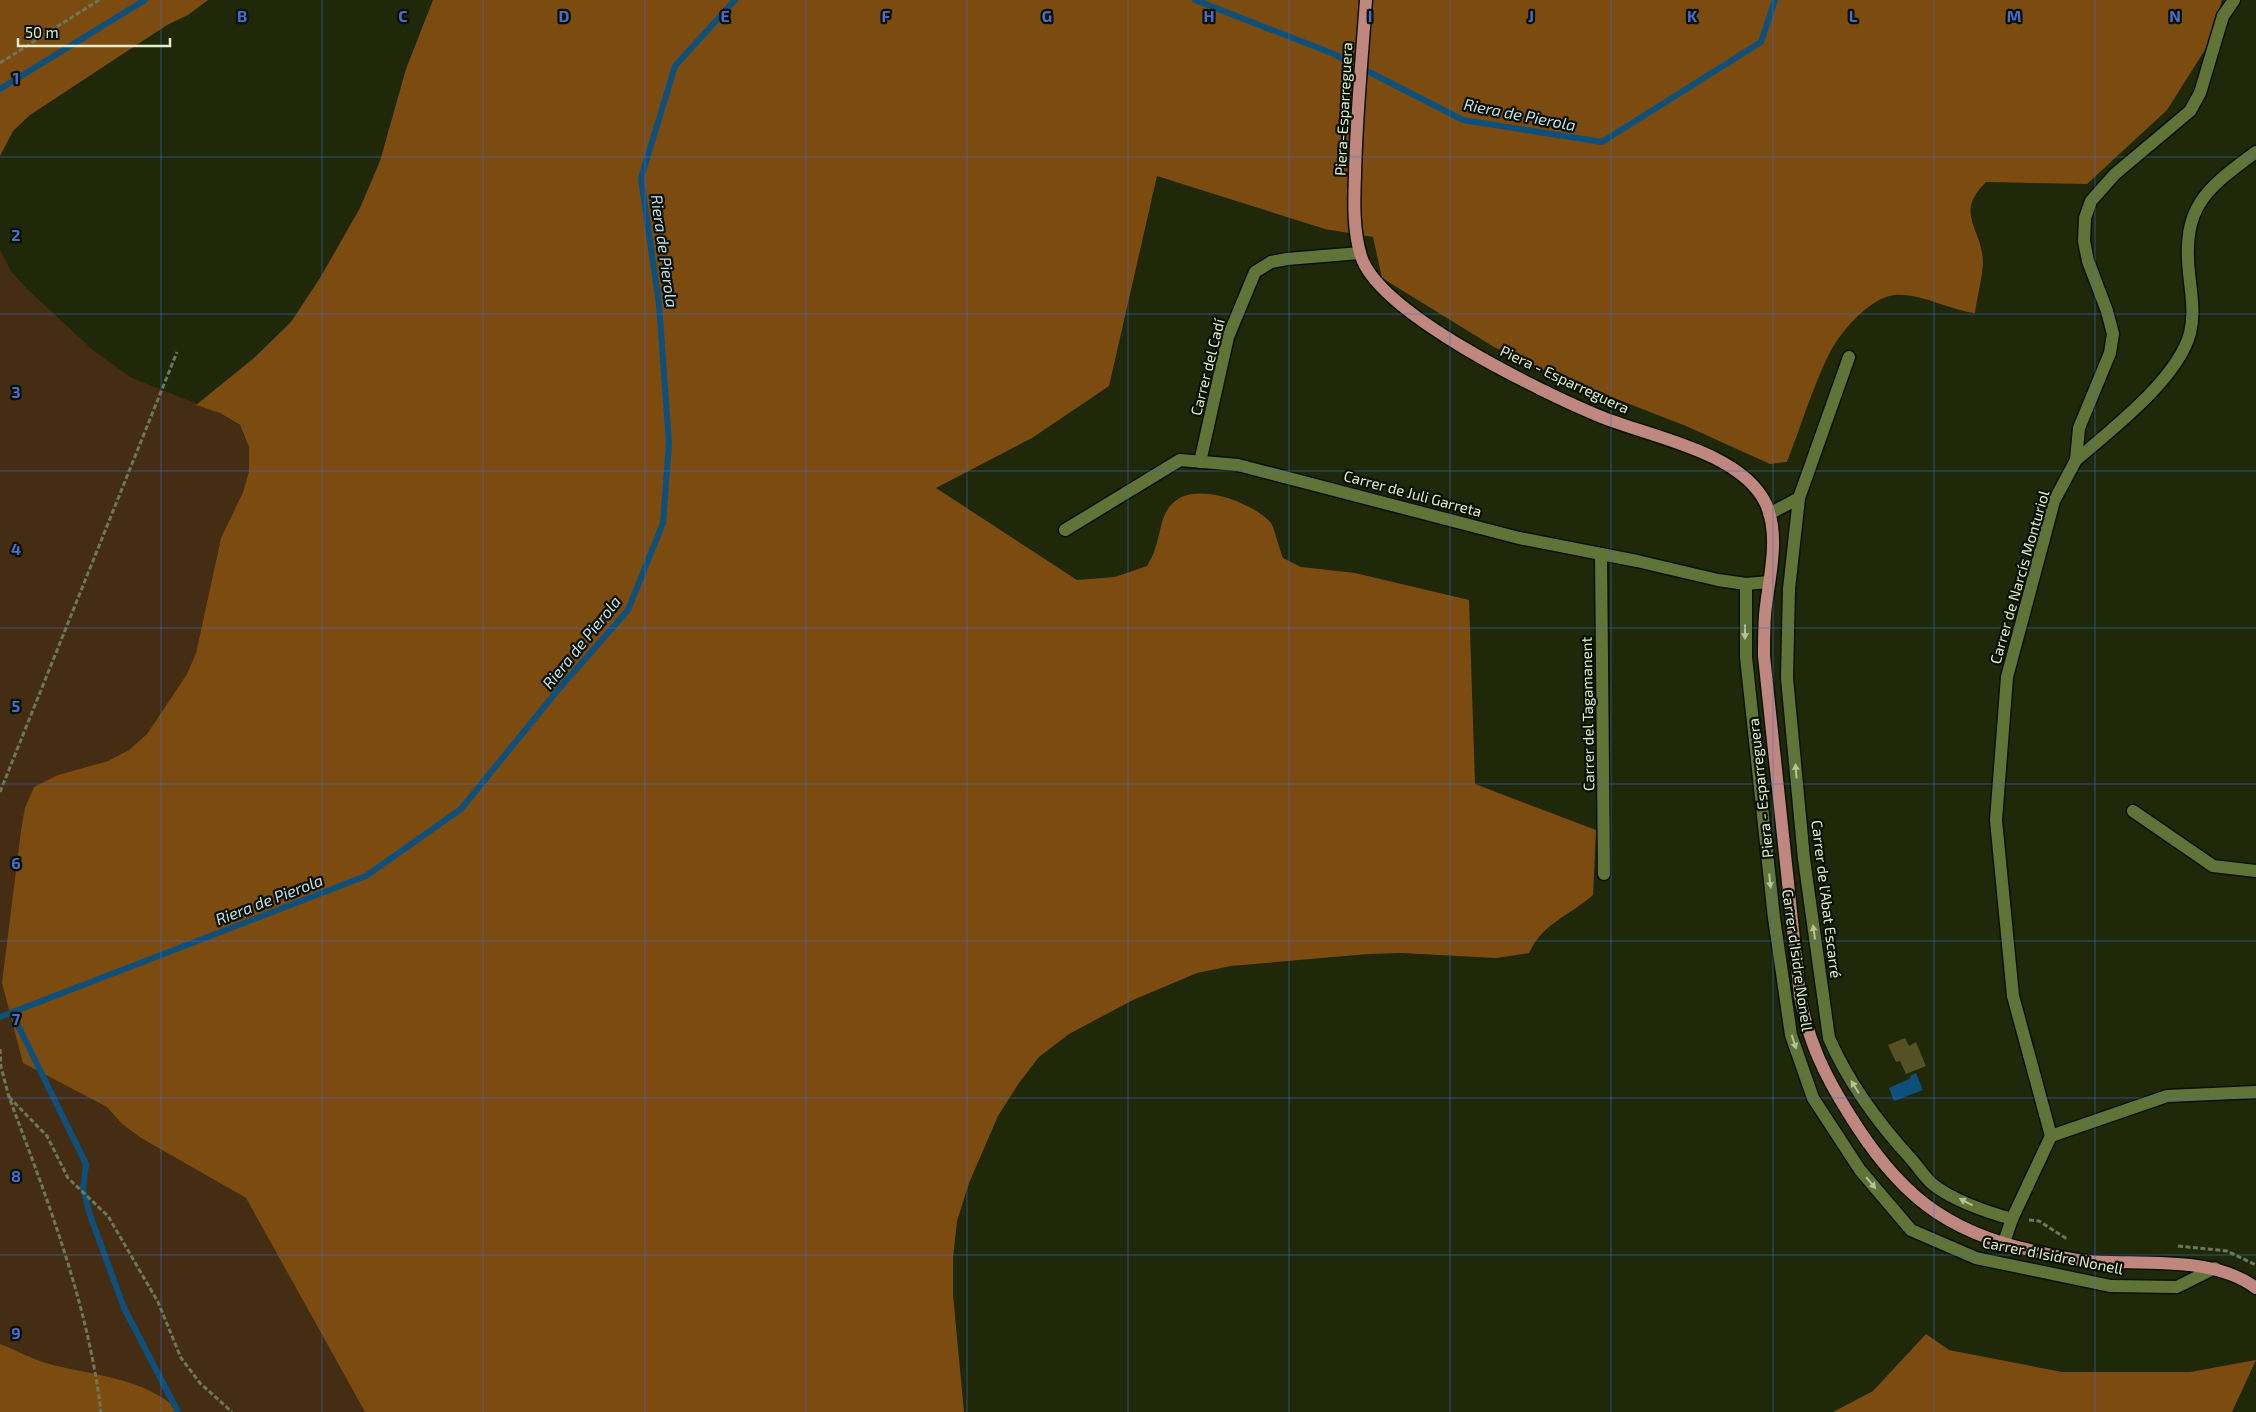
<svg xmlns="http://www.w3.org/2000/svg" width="2256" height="1412" font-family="'Exo 2',sans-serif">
  <rect width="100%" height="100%" fill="#1f2808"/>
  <path fill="#452d14" d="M0 250 11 271 26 288 94 351 132 378 220 413 240 426 249 447V471L243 492 221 538 196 653 187 674 147 734 129 750 108 761 58 775 21 830 16 876 23 1063 107 1107 122 1124 141 1138 246 1198 365 1412H181C141 1375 95 1377 46 1363 30 1358 15 1351 0 1344Z"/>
  <g fill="#7c4b10">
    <polygon points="0,0 208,0 188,15 167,25 30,115 13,131 0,156"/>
    <path d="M433 0H2222L2208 45 2167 110 2087 184 1986 182C1953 214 1983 229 1983 263 1982 280 1977 297 1975 313 1949 310 1919 292 1894 295 1870 298 1841 331 1830 352 1813 386 1801 426 1787 462L1770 464 1686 426 1552 374 1494 347 1382 278 1373 237 1325 229 1157 176 1109 386 1032 438 936 488 1077 580 1115 577 1147 566C1150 560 1154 554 1155 549 1161 533 1160 515 1173 503 1195 480 1254 503 1271 523 1273 525 1280 551 1283 558L1301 567 1355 573 1469 600 1475 784 1596 830 1593 895C1569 916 1543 923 1529 953L1496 958 1401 953 1368 954 1231 966 1197 973 1133 1000 1069 1034 1039 1057 1019 1083 998 1116 969 1183 957 1221 953 1258V1295L964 1412H365L246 1198 141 1138 122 1124 107 1107 23 1063 2 983 21 830 25 808 34 787 58 775 108 761 129 750 147 734 187 674 196 653 221 538 243 492 249 471V447L240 425 220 413 196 405 254 358 291 322 320 278 360 208 380 161 406 69Z"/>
    <polygon points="1926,1334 1949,1350 2062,1372 2190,1372 2256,1360 2232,1412 1833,1412 1873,1391"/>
    <path d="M0 1344C15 1350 30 1358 46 1363 95 1377 141 1375 181 1412H0Z"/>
  </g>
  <polygon fill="#0d507c" points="1916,1073 1923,1090 1894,1101 1889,1088 1911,1078 1910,1076"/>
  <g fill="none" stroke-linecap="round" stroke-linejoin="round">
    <g stroke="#0d507c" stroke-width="6">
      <polyline points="1195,0 1334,54 1463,120 1602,142 1761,42 1775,0"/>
      <polyline points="0,89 145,0"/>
      <polyline points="12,1013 86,1164 83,1189 91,1218 124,1308 178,1412"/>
      <polyline points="0,1017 366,876 461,809 557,691 628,610 663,523 669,443 659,304 641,178 675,66 735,0"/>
    </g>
  </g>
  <polygon fill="#555124" points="1905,1038 1909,1046 1916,1042 1926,1066 1906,1074 1900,1061 1896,1062 1888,1045"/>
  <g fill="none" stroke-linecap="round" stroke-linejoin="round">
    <g stroke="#091100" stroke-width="15">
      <g id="minor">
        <path d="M1849 357 1799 498 1789 589 1787 678 1804 859 1829 1038C1849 1084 1878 1123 1912 1160 1919 1168 1926 1180 1935 1186 1955 1201 1987 1212 2012 1219"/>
        <path d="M2076 460C2111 430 2178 379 2190 333 2195 313 2191 293 2189 273 2182 206 2206 189 2256 152"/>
        <polyline points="1200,462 1228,337 1255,272 1271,262 1287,259 1360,253"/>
        <polyline points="1769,514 1799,498"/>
        <polyline points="1065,530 1180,460 1238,465 1519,538 1637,561 1718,580 1746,584 1769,582"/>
        <polyline points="1601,554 1604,874"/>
        <polyline points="1746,584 1746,657 1774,918 1791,1035 1813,1098 1860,1170 1911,1230 1976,1258 2111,1286 2177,1287 2215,1268"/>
        <polyline points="2133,811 2213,866 2256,871"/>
        <polyline points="2051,1136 2013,996 1996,820 2007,677 2054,501 2076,460 2079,428 2110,353 2113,334 2107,311 2088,261 2084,241 2085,218 2091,201 2115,174 2190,111 2200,93 2223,16 2234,0"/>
        <polyline points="2003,1245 2012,1219 2051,1136 2167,1096 2256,1092"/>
      </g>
    </g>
    <g stroke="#091100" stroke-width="15">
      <path id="major" d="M1366 0C1362 58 1356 117 1355 175 1354 201 1353 231 1361 256 1379 314 1542 392 1599 416 1649 437 1741 451 1766 504 1781 538 1768 580 1765 615 1764 629 1764 642 1764 656L1800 996C1808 1041 1825 1076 1849 1114 1897 1192 1944 1232 2034 1251 2051 1255 2069 1259 2087 1261 2139 1265 2213 1255 2256 1288"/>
    </g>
    <g stroke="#6d7858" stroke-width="3" stroke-dasharray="5 2.5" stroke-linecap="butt">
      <polyline points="0,63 99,0"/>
      <polyline points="0,792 177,352"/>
      <path d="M0 1049 1 1067 9 1097C47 1199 88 1303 101 1412"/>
      <polyline points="9,1097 47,1136 68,1178 108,1216 158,1302 181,1358 200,1383 232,1412"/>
      <polyline points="2029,1220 2039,1221 2067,1239"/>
      <polyline points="2178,1246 2227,1251 2256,1265"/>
    </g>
    <use href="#minor" stroke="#617437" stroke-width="12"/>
    <use href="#major" stroke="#bf877e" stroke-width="12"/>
  </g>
  <defs><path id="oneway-solid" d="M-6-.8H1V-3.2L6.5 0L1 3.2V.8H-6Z" transform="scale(1.25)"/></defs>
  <g fill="#b4c398">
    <use href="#oneway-solid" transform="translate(1745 632) rotate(90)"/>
    <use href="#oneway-solid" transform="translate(1796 771) rotate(-95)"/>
    <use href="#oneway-solid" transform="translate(1770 881) rotate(84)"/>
    <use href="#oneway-solid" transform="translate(1814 932) rotate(-98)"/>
    <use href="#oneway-solid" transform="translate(1794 1042) rotate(72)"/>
    <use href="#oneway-solid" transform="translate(1855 1087) rotate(-122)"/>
    <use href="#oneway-solid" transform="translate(1871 1183) rotate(50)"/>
    <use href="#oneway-solid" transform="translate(1966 1202) rotate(-153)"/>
  </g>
  <path fill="none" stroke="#446ed6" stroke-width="1" stroke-opacity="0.55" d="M161 0V1412M322 0V1412M483 0V1412M645 0V1412M806 0V1412M967 0V1412M1128 0V1412M1289 0V1412M1450 0V1412M1611 0V1412M1773 0V1412M1934 0V1412M2095 0V1412M0 157H2256M0 314H2256M0 471H2256M0 628H2256M0 784H2256M0 941H2256M0 1098H2256M0 1255H2256"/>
  <g text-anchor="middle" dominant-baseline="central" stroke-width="4.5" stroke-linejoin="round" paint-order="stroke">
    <g font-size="15" fill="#e1edcd" stroke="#091000">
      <text transform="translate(1343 109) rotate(-87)">Piera-Esparreguera</text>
      <text transform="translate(1207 367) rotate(-76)">Carrer del Cadí</text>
      <text transform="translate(1565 379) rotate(25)">Piera - Esparreguera</text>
      <text transform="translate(1413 493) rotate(15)">Carrer de Juli Garreta</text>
      <text transform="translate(2019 577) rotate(-74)">Carrer de Narcís Monturiol</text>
      <text transform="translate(1587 714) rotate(-91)">Carrer del Tagamanent</text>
      <text transform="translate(1760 788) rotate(-96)">Piera - Esparreguera</text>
      <text transform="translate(1827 899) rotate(83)">Carrer de l'Abat Escarré</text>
      <text transform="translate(1798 960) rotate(82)">Carrer d'Isidre Nonell</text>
      <text transform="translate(2053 1255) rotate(11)">Carrer d'Isidre Nonell</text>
    </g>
    <g font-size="16" font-style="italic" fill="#c5ddf1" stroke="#091000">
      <text transform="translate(1520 114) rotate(11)">Riera de Pierola</text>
      <text transform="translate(665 251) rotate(82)">Riera de Pierola</text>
      <text transform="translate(581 642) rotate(-51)">Riera de Pierola</text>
      <text transform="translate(269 899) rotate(-21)">Riera de Pierola</text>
    </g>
  </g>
  <g font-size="16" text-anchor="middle" font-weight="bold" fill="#446ed6" stroke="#091000" stroke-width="4.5" stroke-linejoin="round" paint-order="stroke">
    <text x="242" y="22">B</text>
    <text x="403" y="22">C</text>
    <text x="564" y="22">D</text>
    <text x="725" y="22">E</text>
    <text x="886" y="22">F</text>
    <text x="1047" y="22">G</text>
    <text x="1209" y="22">H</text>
    <text x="1370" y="22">I</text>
    <text x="1531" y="22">J</text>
    <text x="1692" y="22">K</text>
    <text x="1853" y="22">L</text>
    <text x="2014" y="22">M</text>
    <text x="2175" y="22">N</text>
    <text x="16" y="84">1</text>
    <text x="16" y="241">2</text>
    <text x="16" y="398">3</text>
    <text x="16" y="555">4</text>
    <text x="16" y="712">5</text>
    <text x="16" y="869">6</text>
    <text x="16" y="1025">7</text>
    <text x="16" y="1182">8</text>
    <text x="16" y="1339">9</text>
  </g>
  <path d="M18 38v8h152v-8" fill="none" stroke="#e1edcd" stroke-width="2.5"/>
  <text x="25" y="38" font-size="15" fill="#e1edcd" stroke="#091000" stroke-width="4" paint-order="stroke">50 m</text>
</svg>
